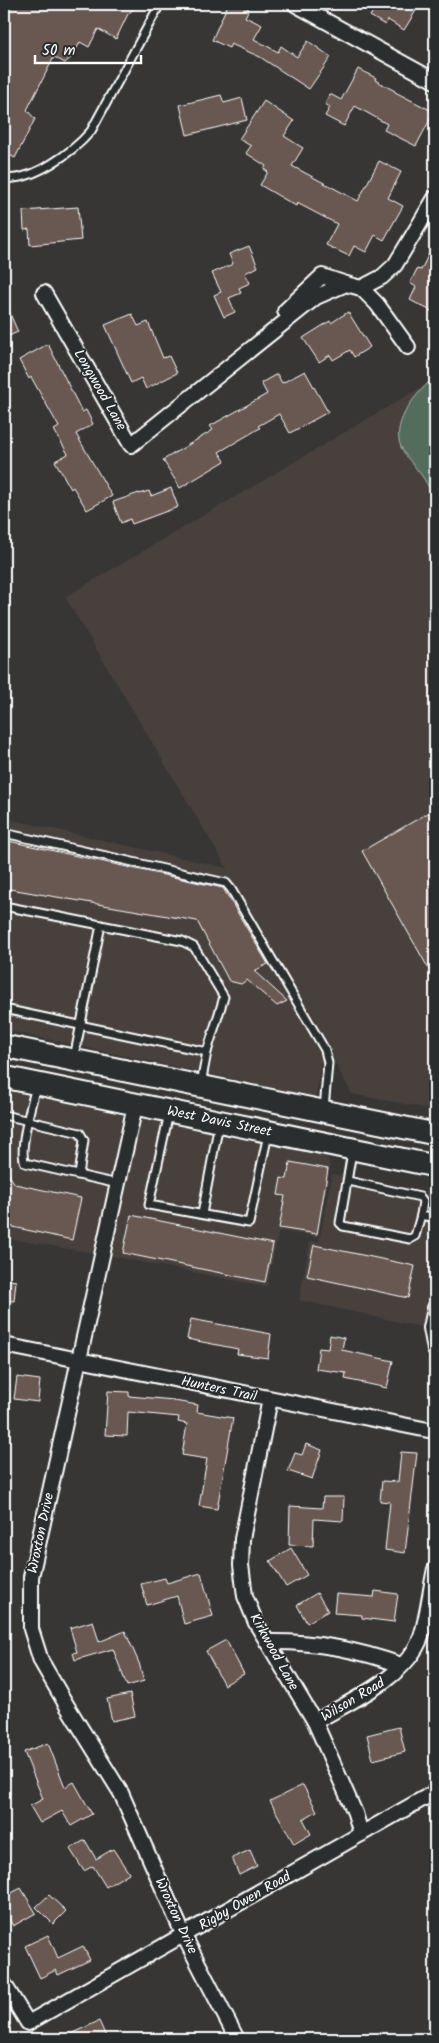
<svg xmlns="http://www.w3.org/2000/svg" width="439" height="2043" font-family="Kalam,sans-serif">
  <rect width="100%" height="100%" fill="#373635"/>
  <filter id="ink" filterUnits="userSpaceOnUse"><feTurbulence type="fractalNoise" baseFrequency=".02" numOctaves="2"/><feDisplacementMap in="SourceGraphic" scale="10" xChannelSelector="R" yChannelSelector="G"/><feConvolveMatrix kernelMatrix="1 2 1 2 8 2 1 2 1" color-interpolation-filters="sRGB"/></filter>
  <g filter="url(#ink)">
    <g fill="#46403d">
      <polygon points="435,379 435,1110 352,1094 324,1043 316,1097 4,1030 4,818 227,868 65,597"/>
      <polygon points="4,1090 327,1157 330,1166 318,1237 279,1231 267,1287 111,1256 4,1238"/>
      <polygon points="332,1174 435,1195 435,1330 299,1300 310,1241 319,1242"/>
    </g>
    <path fill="#526c5b" stroke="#a8b6ad" d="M435 377V503C431 492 427 482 419 472 413 464 405 456 401 447 390 422 418 391 435 377Z"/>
    <g fill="#695951" stroke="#fff">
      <polygon points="4,4 139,4 128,14 116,39 98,29 89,47 80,42 73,56 65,63 54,57 27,110 35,119 15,158 4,152"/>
      <polygon points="228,4 239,4 249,9 245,17 262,25 254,39 278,52 281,46 297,57 308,41 331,57 309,89 260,57 231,44 229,48 212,40"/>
      <polygon points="378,4 420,4 404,30 388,20 385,25 370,16"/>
      <polygon points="358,69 376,78 375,80 395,91 395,92 434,112 416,146 384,130 387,124 355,106 344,126 325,116 330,107 325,104 330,94 341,100"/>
      <polygon points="221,95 224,103 242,98 247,120 187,135 180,105"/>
      <polygon points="264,101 294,121 284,136 303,148 292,166 358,201 379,161 401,172 388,198 403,206 384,240 375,235 366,252 354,246 349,256 326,245 337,224 297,203 296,206 260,185 268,172 264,169 266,166 246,153 251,146 239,139"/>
      <polygon points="78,207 81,240 30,245 29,229 24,230 23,211"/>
      <polygon points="435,241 435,313 410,300 416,287 410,283 417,269 421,270"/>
      <polygon points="249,246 258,267 245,273 250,283 239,288 241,293 229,298 235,312 224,317 214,295 221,292 212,273 233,264 229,254"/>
      <polygon points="4,300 18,332 4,338"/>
      <polygon points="348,312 370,347 354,357 350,350 333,360 330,355 319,362 303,338 330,321 331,323"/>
      <polygon points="132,314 138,326 148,322 163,358 169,356 177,373 146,389 141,378 131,383 105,325"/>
      <polygon points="48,344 82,412 86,410 93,424 76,434 112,496 87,510 73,487 71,489 55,461 68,454 54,430 59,427 31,377 29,379 19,360"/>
      <polygon points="305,371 328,412 290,433 279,414 258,426 260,428 219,452 225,461 180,488 163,460 213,430 210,426 267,394 261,383 277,374 282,383"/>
      <polygon points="171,488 178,507 132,524 130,519 121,523 113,502 139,493 139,494 149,491 151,496"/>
      <polygon points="435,809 435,980 362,851"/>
      <polygon points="4,840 223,888 268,964 254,971 287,1001 277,1006 247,980 241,984 229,981 197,921 4,888"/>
      <polygon points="290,1162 328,1169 317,1234 279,1228 285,1196 278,1195 281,1178 287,1179"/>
      <polygon points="4,1168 15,1184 81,1198 72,1240 4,1225"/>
      <polygon points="131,1215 273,1244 265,1282 123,1253"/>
      <polygon points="314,1245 415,1266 408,1298 307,1276"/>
      <polygon points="4,1279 16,1281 14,1301 4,1300"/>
      <polygon points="191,1319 271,1334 268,1358 237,1354 238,1349 187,1339"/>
      <polygon points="330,1335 344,1338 342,1350 393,1361 387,1388 345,1379 346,1373 316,1369 319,1348 328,1349"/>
      <polygon points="17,1377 40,1380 38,1402 14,1399"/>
      <polygon points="108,1391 129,1392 129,1396 174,1400 174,1401 198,1405 197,1412 233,1418 217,1509 199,1506 207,1459 182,1455 187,1424 178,1422 179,1417 128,1412 127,1436 105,1435"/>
      <polygon points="306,1444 322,1450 312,1479 288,1471 295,1453 302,1455"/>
      <polygon points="401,1452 417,1453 405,1553 385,1550 390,1502 380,1501 382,1481 398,1482"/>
      <polygon points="323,1497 344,1497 343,1521 314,1519 313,1546 289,1545 290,1506 322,1508"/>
      <polygon points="291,1548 307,1575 286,1587 270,1561"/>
      <polygon points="201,1573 213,1616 184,1624 177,1596 147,1605 141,1584 165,1578 167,1583"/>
      <polygon points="375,1591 398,1594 394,1622 362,1618 362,1615 334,1613 336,1594 374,1597"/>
      <polygon points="317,1593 328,1611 307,1623 297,1605"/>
      <polygon points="93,1621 99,1642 125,1631 139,1663 144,1681 127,1686 113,1649 75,1660 73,1653 77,1652 70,1628"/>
      <polygon points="226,1640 244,1674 224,1685 206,1651"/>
      <polygon points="130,1694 135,1716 112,1721 107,1699"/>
      <polygon points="399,1727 405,1752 373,1760 367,1735"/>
      <polygon points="48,1743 65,1787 74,1782 92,1814 71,1826 62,1811 40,1823 30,1806 43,1799 24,1752"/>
      <polygon points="303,1785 317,1811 303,1819 311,1834 294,1844 270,1801"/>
      <polygon points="85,1840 96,1859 113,1849 129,1873 106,1887 93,1866 84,1871 70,1849"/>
      <polygon points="250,1850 257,1866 239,1875 232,1858"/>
      <polygon points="21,1888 36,1913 13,1926 4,1910 4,1897"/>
      <polygon points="49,1895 66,1911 53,1924 36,1907"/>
      <polygon points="48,1935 58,1958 83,1946 90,1960 58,1975 56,1970 40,1978 25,1946"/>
      <polygon points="99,2021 107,2039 59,2039"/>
    </g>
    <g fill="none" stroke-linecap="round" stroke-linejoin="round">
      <g stroke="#fff" stroke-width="11">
        <g id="lane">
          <path d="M4 178C32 182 73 152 91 131L160 4"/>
          <polyline points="4,833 226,883 231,889 325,1050 328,1063 324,1109"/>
          <polyline points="4,906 182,941 194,947 224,997 207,1052 201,1084"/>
          <polyline points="4,1009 207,1052"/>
          <polyline points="74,1058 101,925"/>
          <path d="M36 1086C32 1102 18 1150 25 1163L118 1184"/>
          <polyline points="169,1113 149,1205 249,1223 268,1134"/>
          <polyline points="4,1115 80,1133 84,1140 79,1175"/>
          <polyline points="352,1152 340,1223 343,1226 410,1239 415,1236 421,1215 435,1218"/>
          <polyline points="348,1181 420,1197 423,1201 421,1215"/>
          <polyline points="202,1214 219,1123"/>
        </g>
      </g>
      <g stroke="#fff" stroke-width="18">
        <g id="street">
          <polyline points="295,4 435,81"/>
          <polyline points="361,288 377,304 408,347"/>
          <polyline points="44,293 131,445 316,297 346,284 361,288 382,277 395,265 435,198"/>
          <polyline points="285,311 322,276 346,284"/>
          <polyline points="135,1106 31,1577 31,1629 41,1661 67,1706 121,1793 184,1936 237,2039"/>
          <polyline points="435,1308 431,1328 435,1350"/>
          <polyline points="4,1345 428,1430 435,1430"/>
          <polyline points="270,1399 242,1539 241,1565 245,1596 256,1623 315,1722 355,1813 361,1834"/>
          <path d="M267 1642C312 1641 359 1650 401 1665"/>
          <path d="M315 1722C350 1701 406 1678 421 1637 428 1615 430 1591 435 1569"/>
          <polyline points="4,1984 28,2023 435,1792"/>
        </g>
      </g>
      <g stroke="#fff" stroke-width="25">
        <g id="primary">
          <polyline points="4,1046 435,1134"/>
          <path id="s1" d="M4 1077 435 1166"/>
        </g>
      </g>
      <use href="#lane" stroke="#2a2d2e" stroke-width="7"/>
      <use href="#street" stroke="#2a2d2e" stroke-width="14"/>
      <use href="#primary" stroke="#2a2d2e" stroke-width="21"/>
    </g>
  </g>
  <g text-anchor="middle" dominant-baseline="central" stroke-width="4" stroke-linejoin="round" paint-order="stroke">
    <g font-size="14" fill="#fff" stroke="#2a2d2e">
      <text transform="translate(100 390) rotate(60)">Longwood Lane</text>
      <text stroke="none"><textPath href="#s1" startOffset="220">West Davis Street</textPath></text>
      <text transform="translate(219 1389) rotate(12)">Hunters Trail</text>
      <text transform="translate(41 1533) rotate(-78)">Wroxton Drive</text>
      <text transform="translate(274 1652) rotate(61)">Kirkwood Lane</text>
      <text transform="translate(353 1700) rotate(-31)">Wilson Road</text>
      <text transform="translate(245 1901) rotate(-30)">Rigby Owen Road</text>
      <text transform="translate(176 1916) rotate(65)">Wroxton Drive</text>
    </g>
  </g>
  <rect width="439" height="2043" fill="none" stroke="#2a2d2e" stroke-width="20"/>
  <rect x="10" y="10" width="419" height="2023" fill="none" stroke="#fff" stroke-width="2" filter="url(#ink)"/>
  <path d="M35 55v8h106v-8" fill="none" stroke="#ffffff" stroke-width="2.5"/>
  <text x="42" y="55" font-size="15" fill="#ffffff" stroke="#2a2d2e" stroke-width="4" paint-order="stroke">50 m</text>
</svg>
